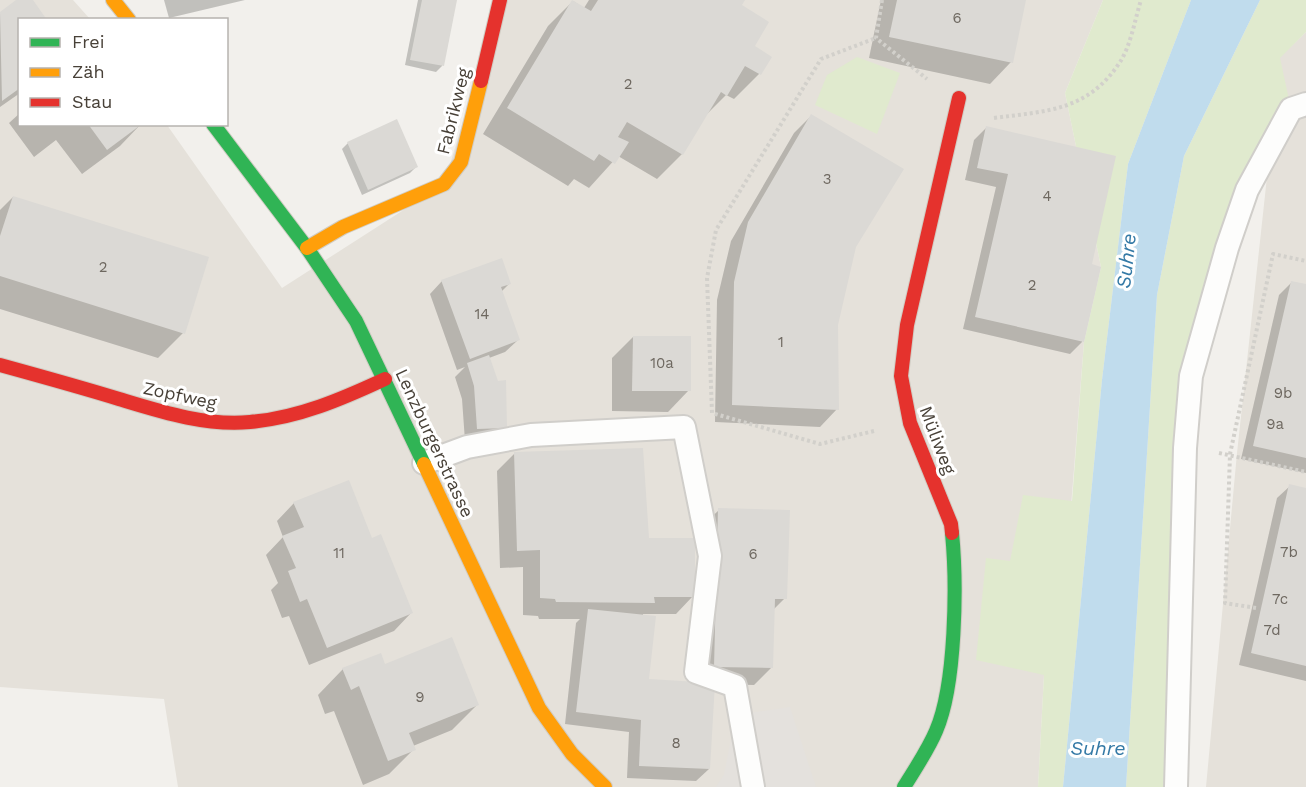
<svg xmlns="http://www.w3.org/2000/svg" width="1306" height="787" font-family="'Work Sans',sans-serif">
  <rect width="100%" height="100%" fill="#f2f0ec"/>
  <g fill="#e5e1da">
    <polygon points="0,0 73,0 90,19 20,20 20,124 167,125 282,288 444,184 500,0 1103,0 1065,93 1101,267 1084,342 1069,532 1044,675 1038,787 178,787 164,699 0,687"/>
    <polygon points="1306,32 1306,787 1206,787 1237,453 1280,57"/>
  </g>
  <g fill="#e0eace">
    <polygon points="1103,0 1191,0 1128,164 1102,380 1063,787 1038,787 1044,675 976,660 986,558 1010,561 1023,495 1072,501 1084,342 1101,267 1065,93"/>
    <polygon points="1260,0 1306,0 1306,32 1280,58 1291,109 1247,190 1180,454 1174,787 1126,787 1157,295 1184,156"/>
    <polygon points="857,57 900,73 877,134 815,105 827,75"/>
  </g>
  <polygon fill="#e4e1dd" points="790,707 816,787 716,787 724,775 736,715"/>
  <polygon fill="#c0dced" points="1191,0 1260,0 1184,156 1157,295 1126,787 1063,787 1102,380 1128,164"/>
  <g fill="#0003">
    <polygon points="18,0 31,0 20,20 20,93 0,107 0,14"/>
    <polygon points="164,0 245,0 169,18"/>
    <polygon points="418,0 455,0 442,66 436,72 405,65"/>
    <polygon points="589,0 743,0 740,6 753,47 770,57 759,74 734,99 726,95 704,117 682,154 657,179 618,156 589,188 574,179 568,186 483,134 548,26 573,1 584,8"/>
    <polygon points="881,0 1024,0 1011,62 990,84 869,58"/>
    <polygon points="20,113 20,124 141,124 120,146 82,174 56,140 34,157 9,123"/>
    <polygon points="811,116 855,246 836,325 837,409 820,427 715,422 717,300 731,241 794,133"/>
    <polygon points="987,127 1090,265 1082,342 1070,354 963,329 996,187 965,180 974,140"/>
    <polygon points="348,143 416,167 410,173 362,195 342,149"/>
    <polygon points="13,197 183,333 158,358 0,309 0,210"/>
    <polygon points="442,281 509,284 501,292 518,340 505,352 489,358 506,427 493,440 465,441 462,399 455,377 465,367 457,370 430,294"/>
    <polygon points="1292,282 1306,285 1306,473 1241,459 1279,295"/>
    <polygon points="633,337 689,390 668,412 612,411 612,358"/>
    <polygon points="515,453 648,540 693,596 676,614 643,614 648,680 697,683 701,527 719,510 785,598 773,610 772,667 754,685 713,684 709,769 696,781 627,778 629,732 565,724 576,623 580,619 539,619 538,616 523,615 523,567 500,568 497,471"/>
    <polygon points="1290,486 1306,489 1306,681 1239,665 1277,498"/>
    <polygon points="294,503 371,540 411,613 394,631 309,665 289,616 282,618 271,590 278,583 266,555 283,537 277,521"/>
    <polygon points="384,666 477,705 452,730 413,746 414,749 389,774 363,785 334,711 325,714 318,695 343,669"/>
  </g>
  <g fill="#dbd9d5">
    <polygon points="16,0 33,0 47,20 20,20 20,88 2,101 0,12"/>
    <polygon points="422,0 457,0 444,66 410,60"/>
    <polygon points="572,0 591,11 598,0 745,0 742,5 769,22 755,46 772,57 761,75 745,66 727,96 721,92 683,155 627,122 618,137 629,142 615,164 599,154 594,161 507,108"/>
    <polygon points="897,0 1026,0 1013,63 889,37"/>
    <polygon points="811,114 904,169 856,247 838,325 839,410 732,405 734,282 748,222"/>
    <polygon points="397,119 418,167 368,190 347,142"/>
    <polygon points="88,124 142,124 107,150"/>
    <polygon points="986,126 1116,156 1092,264 1101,267 1084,342 975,317 1008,174 977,168"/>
    <polygon points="13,196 209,257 185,334 0,276 0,236"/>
    <polygon points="502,258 511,284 501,287 520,340 470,359 441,280"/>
    <polygon points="1291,281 1306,284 1306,458 1253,446"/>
    <polygon points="633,336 691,336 691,391 632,391"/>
    <polygon points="489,355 498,381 506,380 507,428 477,429 474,386 467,363"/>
    <polygon points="643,448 649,538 695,538 695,597 654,597 655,603 556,602 555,599 540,598 540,550 517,551 514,452"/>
    <polygon points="349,480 372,538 381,534 413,613 327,648 307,599 300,602 288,571 296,568 282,536 304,527 293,502"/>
    <polygon points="1289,484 1306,488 1306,666 1251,653"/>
    <polygon points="718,508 790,510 787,599 775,599 773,668 714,667"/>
    <polygon points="588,609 656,616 649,679 715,683 710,769 639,766 641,720 576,712"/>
    <polygon points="452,637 479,705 409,733 416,750 388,761 359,686 351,690 342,668 381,653 385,664"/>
  </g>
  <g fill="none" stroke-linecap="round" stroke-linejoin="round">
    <g stroke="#d0ceca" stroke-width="26">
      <g id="lane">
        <polyline points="424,463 467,447 531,435 684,427 710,556 696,672 735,686 753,787"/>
        <polyline points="1176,787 1185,448 1191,376 1227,248 1247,190 1291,109 1306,104"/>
      </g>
    </g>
    <g stroke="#d0ccc3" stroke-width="16">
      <g id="fast">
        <polyline points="213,124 307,248 356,321 424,464"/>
        <path d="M904 787C915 769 928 750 936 731 956 685 957 584 952 533"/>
      </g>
    </g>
    <g stroke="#d0ccc3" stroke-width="16">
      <g id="slow">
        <polyline points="113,0 129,20"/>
        <polyline points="307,248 343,227 444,184 461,162 481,81"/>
        <polyline points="424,464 539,708 572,754 605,787"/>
      </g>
    </g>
    <g stroke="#d0ccc3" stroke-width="16">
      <g id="jam">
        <polyline points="481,81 500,0"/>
        <path d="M0 365C40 376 80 387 119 399 162 412 205 426 250 422 298 418 342 399 385 379"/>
        <polyline points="952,533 951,524 910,423 901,376 907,325 959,98"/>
      </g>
    </g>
    <g stroke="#d2d0cb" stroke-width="4" stroke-dasharray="3 3" stroke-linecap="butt">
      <polyline points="882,0 876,38 927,79"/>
      <path d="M994 118C1047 111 1088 111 1120 62 1131 45 1135 19 1141 0"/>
      <polyline points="874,431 820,444 712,413 707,278 716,230 821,59 876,38"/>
      <polyline points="1219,453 1306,472"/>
      <polyline points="1256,608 1225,603 1230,454 1273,254 1306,261"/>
    </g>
    <use href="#lane" stroke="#fdfdfc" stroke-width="22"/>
    <use href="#fast" stroke="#30b455" stroke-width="14"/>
    <use href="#slow" stroke="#ff9f0a" stroke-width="14"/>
    <use href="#jam" stroke="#e5322d" stroke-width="14"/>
  </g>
  <g text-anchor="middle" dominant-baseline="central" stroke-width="6" stroke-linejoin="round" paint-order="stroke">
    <g font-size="15" fill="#6e6860">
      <text x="957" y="18">6</text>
      <text x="628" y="84">2</text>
      <text x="827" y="179">3</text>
      <text x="1047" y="196">4</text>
      <text x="103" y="267">2</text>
      <text x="1032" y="285">2</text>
      <text x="482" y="314">14</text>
      <text x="781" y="342">1</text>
      <text x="662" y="363">10a</text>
      <text x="1283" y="393">9b</text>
      <text x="1275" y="424">9a</text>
      <text x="1289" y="552">7b</text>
      <text x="339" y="553">11</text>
      <text x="753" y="554">6</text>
      <text x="1280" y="599">7c</text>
      <text x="1272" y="630">7d</text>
      <text x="420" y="697">9</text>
      <text x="676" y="743">8</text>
    </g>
    <g font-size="18" fill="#484138" stroke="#fff">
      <text transform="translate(453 111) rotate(-76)">Fabrikweg</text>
      <text transform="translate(180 395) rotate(12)">Zopfweg</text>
      <text transform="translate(938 440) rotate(69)">Müliweg</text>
      <text transform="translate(435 443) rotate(65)">Lenzburgerstrasse</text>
    </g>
    <g font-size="20" font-style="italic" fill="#357aa6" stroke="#fff">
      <text transform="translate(1126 261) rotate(-84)">Suhre</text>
      <text x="1098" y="748">Suhre</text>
    </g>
  </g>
  <rect x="18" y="18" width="210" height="108" fill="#ffffff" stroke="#b6b3af" stroke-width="1.5"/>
  <rect x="30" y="38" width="30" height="9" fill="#30b455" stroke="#b6b3af" stroke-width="1.5"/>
  <text x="72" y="48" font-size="18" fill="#484138">Frei</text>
  <rect x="30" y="68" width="30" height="9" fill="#ff9f0a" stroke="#b6b3af" stroke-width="1.5"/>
  <text x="72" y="78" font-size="18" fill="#484138">Zäh</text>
  <rect x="30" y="98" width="30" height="9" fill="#e5322d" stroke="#b6b3af" stroke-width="1.5"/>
  <text x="72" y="108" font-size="18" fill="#484138">Stau</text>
</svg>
